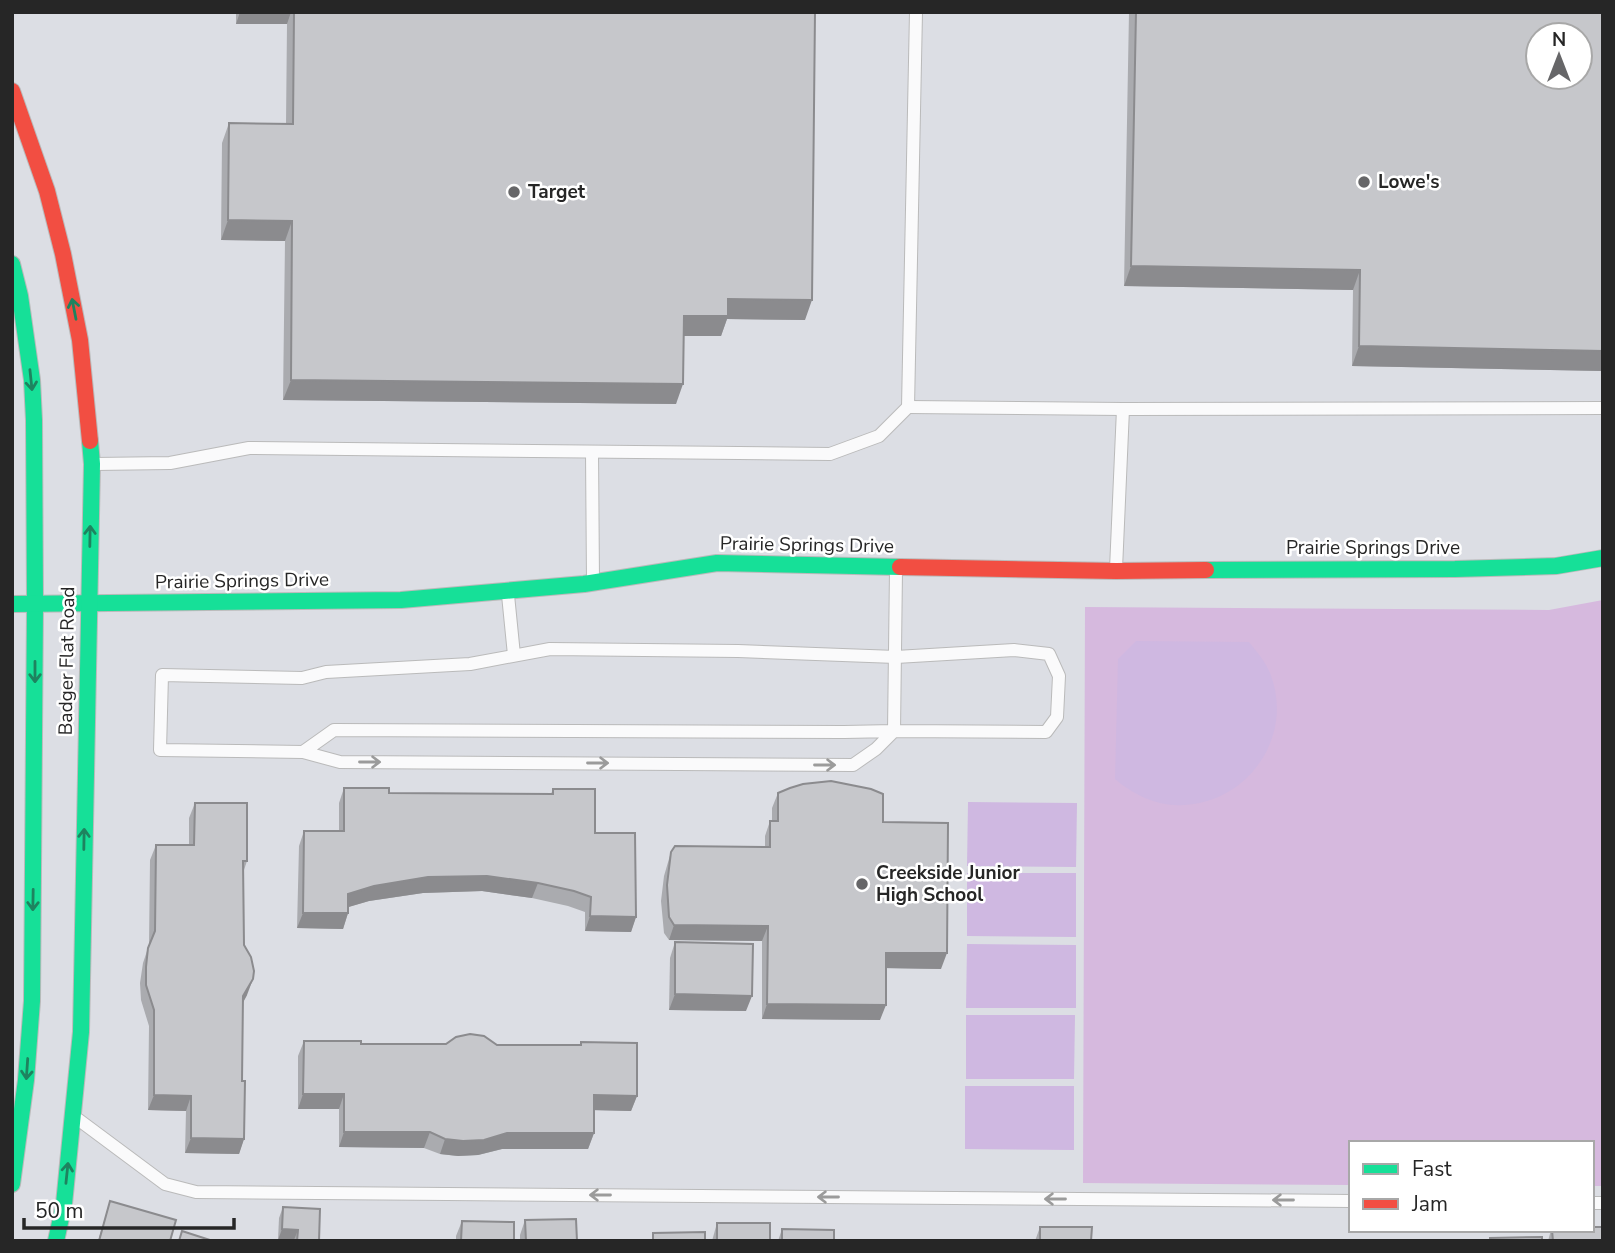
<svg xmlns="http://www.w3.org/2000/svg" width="1615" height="1253" font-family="'Nunito Sans',sans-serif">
  <rect width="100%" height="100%" fill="#dcdee4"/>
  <polygon fill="#d6b9de" points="1603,600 1603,1186 1592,1186 1592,1143 1351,1143 1351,1185 1083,1183 1085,607 1549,610"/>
  <g fill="#cfb8e1">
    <path d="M1136 641 1249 642C1257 652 1265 661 1270 673 1295 735 1249 802 1184 805 1158 807 1134 795 1115 779L1118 659Z"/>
    <polygon points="968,802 1077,803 1076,867 967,866"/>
    <polygon points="967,873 1076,873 1076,937 967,936"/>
    <polygon points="967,944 1076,945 1076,1008 966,1008"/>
    <polygon points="966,1015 1075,1015 1074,1079 966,1079"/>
    <polygon points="965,1086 1074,1086 1074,1150 965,1149"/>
  </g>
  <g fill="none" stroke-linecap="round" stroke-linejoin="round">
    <g stroke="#bababa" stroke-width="14">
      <g id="lane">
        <polyline points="908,407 1123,409 1603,408"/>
        <polyline points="592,452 593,581"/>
        <polyline points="95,464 170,463 249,448 830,454 879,436 908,407 916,12"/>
        <polyline points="1116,569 1123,409"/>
        <polyline points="508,595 514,655"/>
        <polyline points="303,752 340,762 853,765 876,749 894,731 1046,732 1057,717 1059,676 1049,654 1014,650 896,657 738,651 550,649 470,664 326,672 302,678 162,675 160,750 303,752 334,730 844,732 894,731 896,570"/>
        <polyline points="79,1120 165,1184 196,1192 1351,1201"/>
        <polyline points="1592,1203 1603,1203"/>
      </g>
    </g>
    <g stroke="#bababa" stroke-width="18">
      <g id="fast">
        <polyline points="12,264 20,296 32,380 34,420 35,604 32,1001 26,1080 12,1184"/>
        <polyline points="1206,570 1455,569 1556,566 1603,558"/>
        <polyline points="12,604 401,600 584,584 717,563 900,567"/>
        <polyline points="56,1241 64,1204 81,1032 92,464 90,441"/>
      </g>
    </g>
    <g stroke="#bababa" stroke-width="18">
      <g id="jam">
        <polyline points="12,91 47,191 63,254 80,340 90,441"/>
        <polyline points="900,567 1116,571 1206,570"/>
      </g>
    </g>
    <use href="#lane" stroke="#fafafb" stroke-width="12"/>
    <use href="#fast" stroke="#16e098" stroke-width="16"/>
    <use href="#jam" stroke="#f24e42" stroke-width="16"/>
  </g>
  <g fill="#aaabaf">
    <polygon points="236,12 815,12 805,320 727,319 721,336 683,336 676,404 283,400 285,241 221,240 222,143 229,123 286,124 287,24 236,24"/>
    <polygon points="1129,12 1603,12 1603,371 1352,366 1353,290 1124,286"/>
    <polygon points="344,788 389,793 551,794 553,789 595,833 636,917 631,932 585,931 585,912 568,906 532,898 482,891 423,893 369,901 348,907 348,913 343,929 297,928 299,846 304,831 339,831 339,803"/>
    <polygon points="778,793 883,822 941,969 886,968 880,1020 762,1019 762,941 669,940 664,933 661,901 664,876 671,852 765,847 765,836 770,821 772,821 772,808"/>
    <polygon points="195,803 247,861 244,870 244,945 247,995 243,1002 242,1081 244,1139 239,1154 185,1153 186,1111 148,1110 149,1026 141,1000 140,983 143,963 149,945 150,860 156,845 189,845 189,818"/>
    <polygon points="675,942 746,1011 669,1010 670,958"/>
    <polygon points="304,1041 361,1044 580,1045 581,1042 637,1096 631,1111 594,1110 594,1133 588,1149 502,1149 478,1155 458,1156 440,1154 424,1148 339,1147 339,1109 298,1109 298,1056"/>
    <polygon points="110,1201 170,1241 98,1241"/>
    <polygon points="283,1207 319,1241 278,1240 279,1218"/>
    <polygon points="525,1220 577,1241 520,1241 520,1235"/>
    <polygon points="462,1221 514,1241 456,1241 456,1236"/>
    <polygon points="717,1223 770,1241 712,1241"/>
    <polygon points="1040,1227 1091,1241 1035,1241"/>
    <polygon points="782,1229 834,1241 778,1241"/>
    <polygon points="1551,1230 1592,1230 1603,1241 1548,1241"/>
  </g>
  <g fill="#8b8b8e">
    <polygon points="240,12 291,12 287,24 236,24"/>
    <polygon points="228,220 292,221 285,241 221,240"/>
    <polygon points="1131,266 1360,270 1353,290 1124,286"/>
    <polygon points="728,299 812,300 805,320 727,319 721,336 676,336 684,316"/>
    <polygon points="1359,346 1603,351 1603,371 1352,366"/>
    <polygon points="291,380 683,384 676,404 283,400"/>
    <polygon points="487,876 538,883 532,898 482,891 423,893 369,901 342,909 348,894 374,886 428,877"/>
    <polygon points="303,913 348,913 343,929 297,928"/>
    <polygon points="590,916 636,917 631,932 585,931"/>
    <polygon points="674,925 768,926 762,941 669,940"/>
    <polygon points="886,953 947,953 941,969 881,968"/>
    <polygon points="253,979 247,995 238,1012 243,996"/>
    <polygon points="675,994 752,996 746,1011 669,1010"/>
    <polygon points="767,1004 886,1005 880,1020 762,1019"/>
    <polygon points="303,1094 344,1094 339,1109 298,1109"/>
    <polygon points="154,1095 191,1096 186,1111 148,1110"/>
    <polygon points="594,1095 637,1096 631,1111 589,1110"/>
    <polygon points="344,1132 430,1132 424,1148 339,1147"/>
    <polygon points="507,1133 594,1133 588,1149 502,1149 478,1155 458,1156 440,1154 445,1139"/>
    <polygon points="191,1138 244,1139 239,1154 185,1153"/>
    <polygon points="282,1229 298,1230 294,1240 278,1240"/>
  </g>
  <g fill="#c6c7cb" stroke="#8b8b8e" stroke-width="2" fill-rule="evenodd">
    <polygon points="294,12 815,12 812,300 728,299 728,316 684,316 683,384 291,380 292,221 228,220 229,123 293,124"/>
    <path d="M1136 12H1603V351L1359 346 1360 270 1131 266ZM1538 35H1580V77H1538Z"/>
    <polygon points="831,781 871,789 883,794 883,822 948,823 947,953 886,953 886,1005 767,1004 768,926 674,925 669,917 667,885 671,852 675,846 770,847 770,821 778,821 778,793 790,788 803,784"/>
    <polygon points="344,788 389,788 389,793 553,794 553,789 595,789 595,833 635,833 636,917 590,916 591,897 574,891 538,883 487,876 428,877 374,886 348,894 348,913 303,913 304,831 344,831"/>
    <polygon points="195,803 247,803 247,861 243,861 244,945 251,957 254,971 253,979 243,996 242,1081 245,1081 244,1139 191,1138 191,1096 154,1095 154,1010 146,985 146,967 148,948 155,931 156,845 194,845"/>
    <polygon points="675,942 753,944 752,996 675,994"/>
    <polygon points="470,1034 484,1036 497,1045 581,1045 581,1042 637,1043 637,1096 594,1095 594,1133 507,1133 484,1140 463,1141 445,1139 430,1132 344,1132 344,1094 303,1094 304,1041 361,1041 361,1044 446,1044 456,1037"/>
    <polygon points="110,1201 176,1220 170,1241 99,1241"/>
    <polygon points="283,1207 320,1209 319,1241 297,1241 298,1230 282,1229"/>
    <polygon points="576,1219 577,1241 526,1241 525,1220"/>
    <polygon points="462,1221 514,1222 514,1241 461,1241"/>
    <rect x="717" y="1223" width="53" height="18"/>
    <polygon points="1040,1227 1092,1227 1091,1241 1040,1241"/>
    <polygon points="1592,1227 1603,1227 1603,1241 1553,1241 1552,1230 1592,1230"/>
    <polygon points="782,1229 834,1230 834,1241 782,1241"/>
    <polygon points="182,1231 213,1241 179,1241"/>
    <polygon points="705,1232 705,1241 653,1241 653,1233"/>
    <polygon points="1542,1237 1542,1241 1490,1241 1490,1238"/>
  </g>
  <defs><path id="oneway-shaft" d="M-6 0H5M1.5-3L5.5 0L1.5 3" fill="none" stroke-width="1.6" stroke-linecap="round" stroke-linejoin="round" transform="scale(1.75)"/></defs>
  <g stroke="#1e835f">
    <use href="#oneway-shaft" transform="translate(74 309) rotate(-101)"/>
    <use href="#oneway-shaft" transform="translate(31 380) rotate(84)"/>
    <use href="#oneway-shaft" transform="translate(90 536) rotate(-89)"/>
    <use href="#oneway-shaft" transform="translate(35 672) rotate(90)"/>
    <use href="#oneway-shaft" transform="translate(84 839) rotate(-89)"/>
    <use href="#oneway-shaft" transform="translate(33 900) rotate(91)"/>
    <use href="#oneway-shaft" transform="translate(27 1069) rotate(94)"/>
    <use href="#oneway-shaft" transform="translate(67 1173) rotate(-84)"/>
  </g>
  <g stroke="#9b9b9b">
    <use href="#oneway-shaft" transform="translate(370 762)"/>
    <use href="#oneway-shaft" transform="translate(598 763)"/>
    <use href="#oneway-shaft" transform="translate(825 765)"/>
    <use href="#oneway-shaft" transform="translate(600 1195) rotate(-180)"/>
    <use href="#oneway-shaft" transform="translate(828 1197) rotate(-180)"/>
    <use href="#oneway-shaft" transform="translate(1055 1199) rotate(-180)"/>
    <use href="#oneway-shaft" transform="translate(1283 1200) rotate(-180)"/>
  </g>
  <g fill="#666668" stroke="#fff" stroke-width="2.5">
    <circle cx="1364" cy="182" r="7"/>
    <circle cx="514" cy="192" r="7"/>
    <circle cx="862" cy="884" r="7"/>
  </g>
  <g text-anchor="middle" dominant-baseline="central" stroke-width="5" stroke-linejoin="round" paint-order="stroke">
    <g font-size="19" font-weight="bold" fill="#262626" stroke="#fff" text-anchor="start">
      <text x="1378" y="182">Lowe's</text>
      <text x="528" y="192">Target</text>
      <text x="876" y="873">Creekside Junior<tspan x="876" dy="22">High School</tspan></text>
    </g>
    <g font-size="19" fill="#262626" stroke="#fff">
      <text transform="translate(807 545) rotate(1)">Prairie Springs Drive</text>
      <text x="1373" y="548">Prairie Springs Drive</text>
      <text transform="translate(242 581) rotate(-1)">Prairie Springs Drive</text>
      <text transform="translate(67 661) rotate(-89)">Badger Flat Road</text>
    </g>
  </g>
  <rect width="1615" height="1253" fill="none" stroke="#262626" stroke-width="28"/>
  <rect x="1349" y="1141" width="245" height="91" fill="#ffffff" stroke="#a8a8a8" stroke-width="2"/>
  <rect x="1363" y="1164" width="35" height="10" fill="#16e098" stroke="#a8a8a8" stroke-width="2"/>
  <text x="1412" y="1176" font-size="21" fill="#262626">Fast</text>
  <rect x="1363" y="1199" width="35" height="10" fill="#f24e42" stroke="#a8a8a8" stroke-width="2"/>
  <text x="1412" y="1211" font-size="21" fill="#262626">Jam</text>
  <g transform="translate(1559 56)"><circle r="33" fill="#ffffff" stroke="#a8a8a8" stroke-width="2"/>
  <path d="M0-5L12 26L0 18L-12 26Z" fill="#666668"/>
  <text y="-10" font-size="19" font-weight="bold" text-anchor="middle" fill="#262626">N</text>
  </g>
  <path d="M24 1218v10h210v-10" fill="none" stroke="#262626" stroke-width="3.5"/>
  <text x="35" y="1218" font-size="21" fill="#262626" stroke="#ffffff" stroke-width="5" paint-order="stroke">50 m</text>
</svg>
